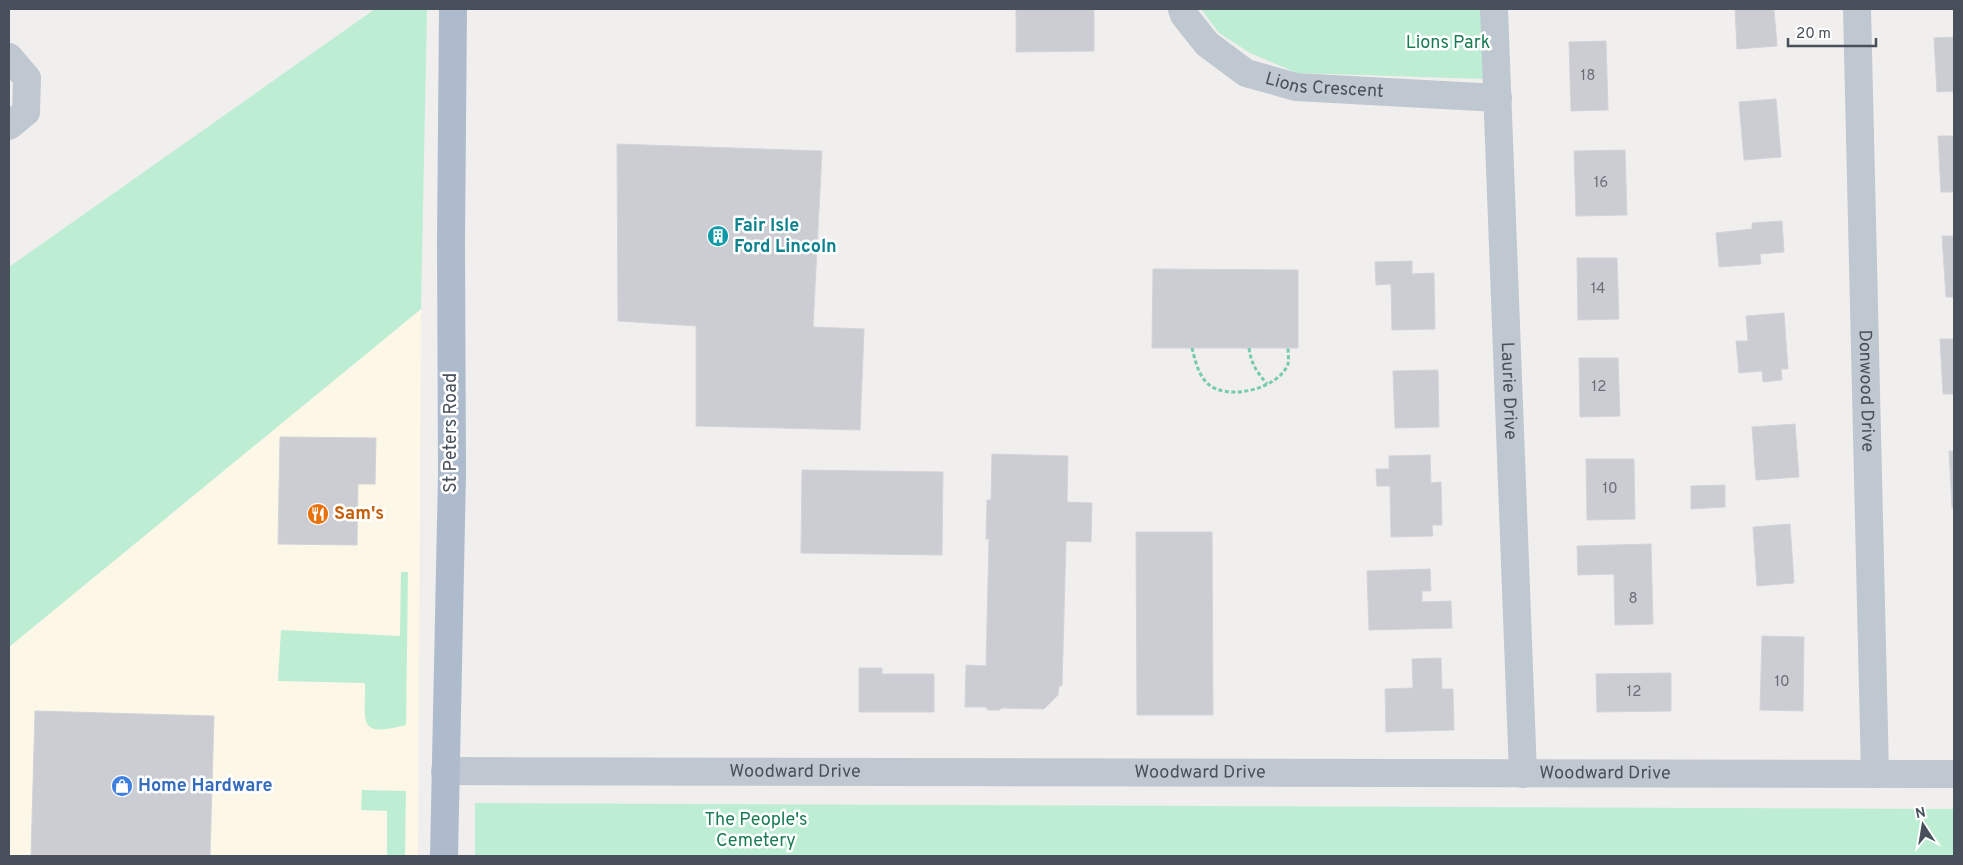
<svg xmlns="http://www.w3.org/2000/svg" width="1963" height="865" font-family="Overpass,sans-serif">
  <rect width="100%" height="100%" fill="#f1eeee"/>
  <polygon fill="#fcf7e7" points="421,309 418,856 9,856 9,647"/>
  <g fill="#bdeed4">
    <polygon points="375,9 427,9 421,309 9,647 9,267"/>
    <polygon points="1201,9 1482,9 1484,79 1297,73 1250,53 1219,33"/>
    <path d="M401 572H408L406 725C356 738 366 722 365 683L278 681 281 630 400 636Z"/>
    <polygon points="362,790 406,791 405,856 387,856 387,811 361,810"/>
    <polygon points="475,803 1954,809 1954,856 475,856"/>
  </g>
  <g fill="#cbcdd3" stroke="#d2d4da">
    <polygon points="1016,9 1094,9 1094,51 1016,52"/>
    <polygon points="1735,9 1774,9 1777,46 1737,49"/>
    <polygon points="1954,37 1954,91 1937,92 1934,38"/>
    <polygon points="1606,41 1608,110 1571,111 1569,42"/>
    <polygon points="1776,99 1781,157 1744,160 1739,102"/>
    <polygon points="1938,136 1954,136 1954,192 1941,192"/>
    <polygon points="617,144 822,151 813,327 864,329 860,430 696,426 696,326 618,321"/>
    <polygon points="1625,150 1627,215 1576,216 1574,151"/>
    <polygon points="1782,221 1784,252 1760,254 1761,264 1719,267 1716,233 1752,229 1752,223"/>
    <polygon points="1942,236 1954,236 1954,297 1946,297"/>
    <polygon points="1577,258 1617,258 1619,319 1578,320"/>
    <polygon points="1412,261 1412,274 1434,273 1435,329 1392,330 1391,284 1376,285 1375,262"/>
    <polygon points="1153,269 1298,270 1298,348 1152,348"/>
    <polygon points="1784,313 1788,369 1781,369 1782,380 1763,382 1762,371 1739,373 1736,341 1748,341 1746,316"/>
    <polygon points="1940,339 1954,339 1954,394 1943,394"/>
    <polygon points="1579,358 1618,358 1620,416 1580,417"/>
    <polygon points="1438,370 1439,427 1395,428 1393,371"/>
    <polygon points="1795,424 1799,477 1756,480 1752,427"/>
    <polygon points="280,437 376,438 375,484 358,484 357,545 278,544"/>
    <polygon points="1949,451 1954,451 1954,508 1952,508"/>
    <polygon points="992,454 1068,456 1067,502 1092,503 1091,542 1066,541 1062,686 1059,686 1058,695 1044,709 1002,708 999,710 988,710 986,707 965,707 966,665 986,666 989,539 986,539 987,500 991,500"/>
    <polygon points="1430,455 1431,483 1441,482 1442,525 1432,525 1433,536 1391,537 1390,486 1377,486 1376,469 1389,469 1389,456"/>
    <polygon points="1586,459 1634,459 1635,519 1587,520"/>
    <polygon points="802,470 943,472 942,555 801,553"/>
    <polygon points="1725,485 1725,507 1691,509 1691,486"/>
    <polygon points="1790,524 1794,583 1757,586 1753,527"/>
    <polygon points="1136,532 1212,532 1213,715 1137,715"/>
    <polygon points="1651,544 1653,624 1615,625 1614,574 1578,575 1577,546"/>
    <polygon points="1430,569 1431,591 1422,591 1422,602 1451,601 1452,628 1369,630 1367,571"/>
    <polygon points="1762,636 1804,637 1803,711 1760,710"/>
    <polygon points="1441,658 1442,689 1453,689 1454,730 1386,732 1385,689 1413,688 1412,659"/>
    <polygon points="859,668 882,668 882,674 934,674 934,712 859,712"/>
    <polygon points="1671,673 1671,711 1597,712 1596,674"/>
    <polygon points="35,711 214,716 210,856 31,856"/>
  </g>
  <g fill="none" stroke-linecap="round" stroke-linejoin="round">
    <g stroke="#75cca8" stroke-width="3" stroke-dasharray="4 2.5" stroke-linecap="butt">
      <path d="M1192 348C1195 360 1198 374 1207 383 1226 402 1279 389 1288 364 1289 359 1288 352 1288 348"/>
      <path d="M1249 348C1251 364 1257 372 1267 384"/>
    </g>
    <g stroke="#bfc7d0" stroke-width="28">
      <path id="s1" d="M1182 9 1184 15 1207 44 1246 73 1296 87 1498 98"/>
      <path id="s2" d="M1494 9 1523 774"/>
      <path id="s3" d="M1857 9 1875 774"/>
      <polyline points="9,57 27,78 26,112 9,126"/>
      <path id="s4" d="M445 771 1954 774"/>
    </g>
    <polyline stroke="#aebbcd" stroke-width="28" points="444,856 452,474 451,242 453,9"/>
  </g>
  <defs>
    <g id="building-disc" transform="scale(1.125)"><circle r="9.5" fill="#0f9aa8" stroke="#fff"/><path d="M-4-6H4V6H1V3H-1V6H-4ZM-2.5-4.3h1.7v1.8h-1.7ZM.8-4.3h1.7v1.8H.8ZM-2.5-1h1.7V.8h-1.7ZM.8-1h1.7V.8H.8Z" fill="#fff"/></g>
    <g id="restaurant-disc" transform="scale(1.125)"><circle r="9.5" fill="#e8710a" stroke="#fff"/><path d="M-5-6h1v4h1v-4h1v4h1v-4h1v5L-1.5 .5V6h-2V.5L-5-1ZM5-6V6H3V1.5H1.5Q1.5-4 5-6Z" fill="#fff"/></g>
    <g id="shop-disc" transform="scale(1.125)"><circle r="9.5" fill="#3f7fe0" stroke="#fff"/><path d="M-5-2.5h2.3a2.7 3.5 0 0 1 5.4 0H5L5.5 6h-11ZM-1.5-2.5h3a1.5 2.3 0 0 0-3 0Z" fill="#fff"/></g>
  </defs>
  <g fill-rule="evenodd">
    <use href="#building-disc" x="718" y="236"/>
    <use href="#restaurant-disc" x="318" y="514"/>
    <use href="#shop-disc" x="122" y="786"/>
  </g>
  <g text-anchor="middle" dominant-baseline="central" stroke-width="5" stroke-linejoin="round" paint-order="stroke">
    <g font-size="15" fill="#686f79">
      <text x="1588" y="76">18</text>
      <text x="1601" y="183">16</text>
      <text x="1598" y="289">14</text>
      <text x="1599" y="387">12</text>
      <text x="1610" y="489">10</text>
      <text x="1633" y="599">8</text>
      <text x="1782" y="682">10</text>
      <text x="1634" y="692">12</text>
    </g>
    <g font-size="18" fill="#187c51" stroke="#fff">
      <text x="1448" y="43">Lions Park</text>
      <text x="756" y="820">The People's<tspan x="756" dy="21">Cemetery</tspan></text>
    </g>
    <g font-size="18" fill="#47505b" stroke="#fff">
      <text stroke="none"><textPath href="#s1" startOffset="172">Lions Crescent</textPath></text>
      <text stroke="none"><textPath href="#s2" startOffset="382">Laurie Drive</textPath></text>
      <text stroke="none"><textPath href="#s3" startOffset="382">Donwood Drive</textPath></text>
      <text transform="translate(451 433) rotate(-90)">St Peters Road</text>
      <text stroke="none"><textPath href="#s4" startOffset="350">Woodward Drive</textPath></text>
      <text stroke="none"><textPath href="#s4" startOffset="755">Woodward Drive</textPath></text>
      <text stroke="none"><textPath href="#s4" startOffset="1160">Woodward Drive</textPath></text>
    </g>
    <g font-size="18" font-weight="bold" fill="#0d838f" stroke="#fff" text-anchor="start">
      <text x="734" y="226">Fair Isle<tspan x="734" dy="21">Ford Lincoln</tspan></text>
    </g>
    <g font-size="18" font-weight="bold" fill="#c56008" stroke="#fff" text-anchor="start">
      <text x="334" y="514">Sam's</text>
    </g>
    <g font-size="18" font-weight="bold" fill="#366cbe" stroke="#fff" text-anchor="start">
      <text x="138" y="786">Home Hardware</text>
    </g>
  </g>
  <rect width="1963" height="865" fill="none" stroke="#47505b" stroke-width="20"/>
  <g transform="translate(1923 825) rotate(348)" stroke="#ffffff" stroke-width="4" paint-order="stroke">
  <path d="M0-4L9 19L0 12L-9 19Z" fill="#47505b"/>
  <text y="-8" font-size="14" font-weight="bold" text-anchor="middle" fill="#47505b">N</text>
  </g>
  <path d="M1788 38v8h88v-8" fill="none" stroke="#47505b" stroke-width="2.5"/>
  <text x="1796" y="38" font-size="15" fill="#47505b" stroke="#ffffff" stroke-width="4" paint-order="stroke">20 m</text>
</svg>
